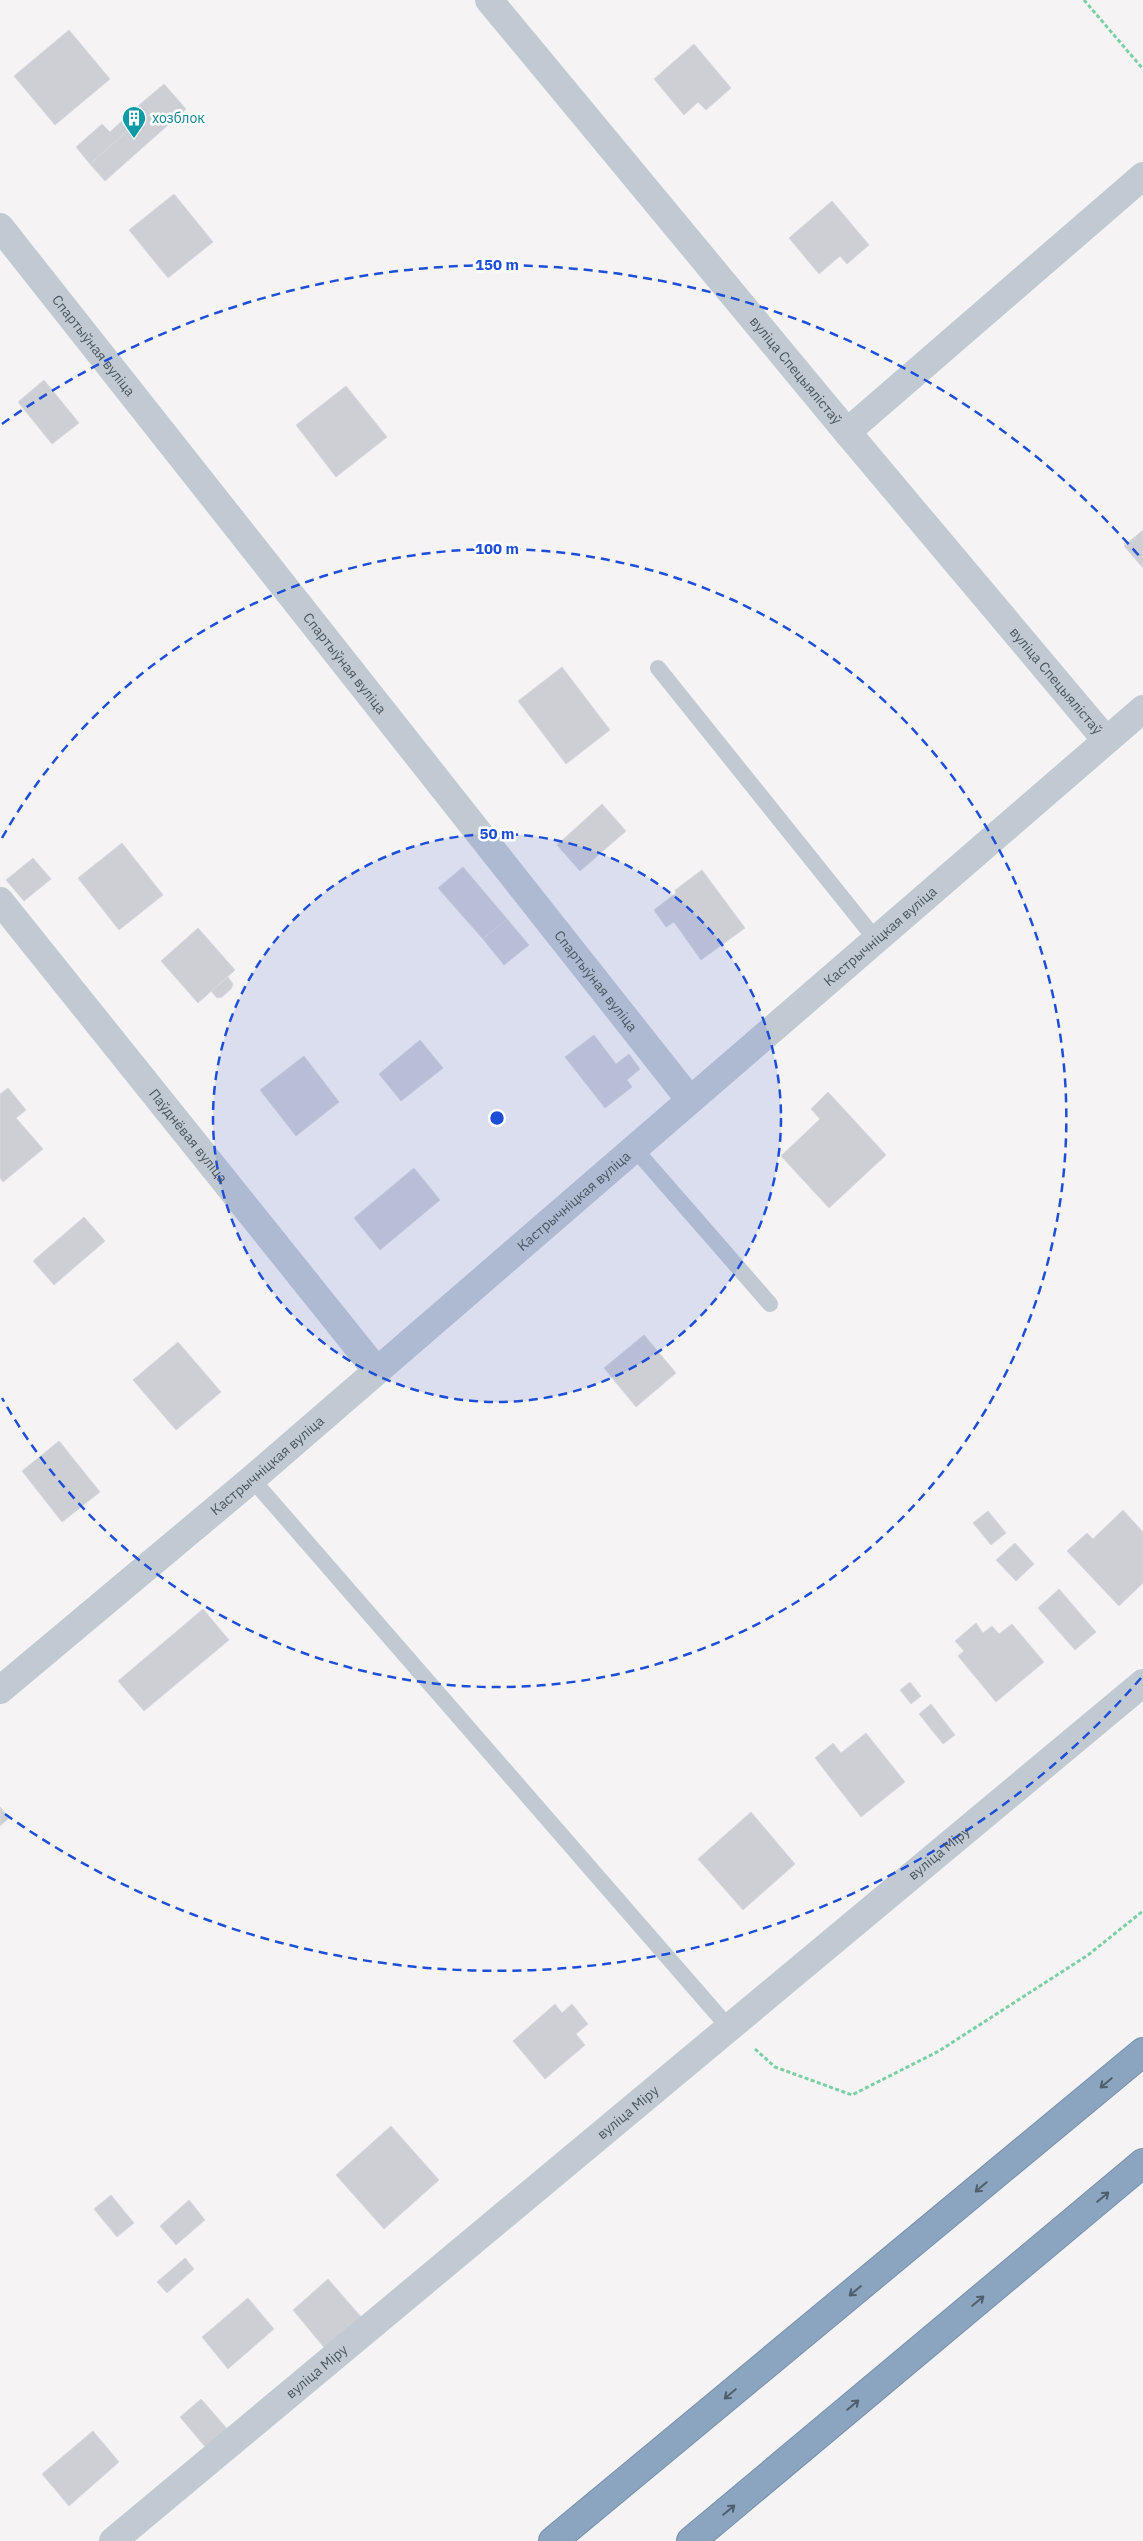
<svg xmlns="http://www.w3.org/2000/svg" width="1143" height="2541" font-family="'IBM Plex Sans',sans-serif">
  <rect width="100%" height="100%" fill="#f5f3f3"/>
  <g fill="#cdcfd5" stroke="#d7d9de">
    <polygon points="69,30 110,79 55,125 14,76"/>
    <polygon points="694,44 731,88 706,110 698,102 684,115 654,79"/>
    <polygon points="164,84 186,109 105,181 90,164 145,115 138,106"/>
    <polygon points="138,106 145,115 90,164 76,147 102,124 110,132"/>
    <polygon points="174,194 213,242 168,278 129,230"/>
    <polygon points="832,201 869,245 847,264 840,256 819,274 789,238"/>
    <polygon points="44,380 79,423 52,444 18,402"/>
    <polygon points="346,386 387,437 336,477 296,425"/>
    <polygon points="1143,530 1143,568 1124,546"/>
    <polygon points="562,667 610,730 566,764 518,701"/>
    <polygon points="602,804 626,831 580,871 557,845"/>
    <polygon points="122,843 163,895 119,930 78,878"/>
    <polygon points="33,858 51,879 24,901 6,880"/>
    <polygon points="463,867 507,919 483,939 438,888"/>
    <polygon points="702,870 745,928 701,960 674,922 666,927 654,910 676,893 675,890"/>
    <polygon points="507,919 529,945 504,965 483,939"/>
    <polygon points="198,928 235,970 198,1003 161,961"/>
    <polygon points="228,977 233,984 231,989 222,997 217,998 211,991"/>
    <polygon points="594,1035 616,1064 629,1054 640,1069 627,1080 632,1087 605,1108 565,1057"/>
    <polygon points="420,1040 443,1068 401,1101 379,1074"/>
    <polygon points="304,1056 339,1102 296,1136 260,1090"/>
    <polygon points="8,1088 26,1110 16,1118 43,1149 3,1182 0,1178 0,1094"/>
    <polygon points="828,1092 886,1155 829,1208 781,1156 820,1119 811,1109"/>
    <polygon points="414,1168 440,1200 380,1250 354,1218"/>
    <polygon points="84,1217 105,1241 54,1285 33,1261"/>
    <polygon points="644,1335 676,1373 636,1407 604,1368"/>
    <polygon points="178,1342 221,1392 176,1430 133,1380"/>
    <polygon points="59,1441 100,1492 62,1522 22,1471"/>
    <polygon points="1123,1510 1143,1532 1143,1583 1119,1606 1067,1551 1087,1533 1093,1539"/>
    <polygon points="988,1511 1006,1533 991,1545 973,1523"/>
    <polygon points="1015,1543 1034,1564 1016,1581 996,1560"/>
    <polygon points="1059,1589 1096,1632 1075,1650 1038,1608"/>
    <polygon points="203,1609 229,1640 144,1711 118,1681"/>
    <polygon points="976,1623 983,1633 992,1626 999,1634 1012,1624 1044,1662 996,1702 958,1656 964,1651 955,1641"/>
    <polygon points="910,1682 921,1696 911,1704 900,1690"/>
    <polygon points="931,1704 955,1735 943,1744 919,1714"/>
    <polygon points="866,1733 905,1782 861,1817 815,1758 833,1743 841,1753"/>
    <polygon points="0,1807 9,1818 0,1826"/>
    <polygon points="751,1812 795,1864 743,1910 698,1859"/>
    <polygon points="555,2004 562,2013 572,2004 588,2024 576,2034 585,2045 545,2079 513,2041"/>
    <polygon points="391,2126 439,2180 384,2229 336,2175"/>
    <polygon points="111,2195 134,2223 117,2237 94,2209"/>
    <polygon points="189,2200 205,2220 176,2245 160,2226"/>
    <polygon points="185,2258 194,2269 167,2293 157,2282"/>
    <polygon points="328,2279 363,2319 327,2351 293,2310"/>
    <polygon points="248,2298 274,2329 228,2369 202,2337"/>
    <polygon points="201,2399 229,2431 207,2449 180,2417"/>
    <polygon points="93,2431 119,2462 69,2506 42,2474"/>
  </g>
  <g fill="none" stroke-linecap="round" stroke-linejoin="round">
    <g stroke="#7690ad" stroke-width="30">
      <g id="highway">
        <polyline points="553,2541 1143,2052"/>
        <polyline points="691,2541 1143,2163"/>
      </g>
    </g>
    <g stroke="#7ad0a6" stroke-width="3" stroke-dasharray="4 2.5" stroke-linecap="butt">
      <polyline points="1084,0 1143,69"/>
      <polyline points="755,2049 775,2067 852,2095 939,2051 1088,1955 1143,1911"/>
    </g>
    <g stroke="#c1cad2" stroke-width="16">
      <polyline points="658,668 877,941"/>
      <polyline points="634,1148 770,1304"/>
      <polyline points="252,1479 730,2029"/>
    </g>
    <g stroke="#c1cad2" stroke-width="28">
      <path id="s1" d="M489 0 847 432 1106 740"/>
      <path id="s2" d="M0 227 690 1100"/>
      <polyline points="847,432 1143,176"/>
      <path id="s3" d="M0 901 377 1371"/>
      <path id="s4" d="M0 1690 252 1479 1143 709"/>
      <path id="s5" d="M113 2541 1143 1683"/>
    </g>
    <use href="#highway" stroke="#8ba5c1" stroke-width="28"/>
  </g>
  <defs><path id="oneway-shaft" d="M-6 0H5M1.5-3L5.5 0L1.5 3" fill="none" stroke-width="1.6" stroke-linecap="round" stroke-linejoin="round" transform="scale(1.25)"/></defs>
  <g stroke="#505e6b">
    <use href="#oneway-shaft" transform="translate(1106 2083) rotate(140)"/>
    <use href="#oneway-shaft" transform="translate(981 2187) rotate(140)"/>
    <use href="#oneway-shaft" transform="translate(1103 2197) rotate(-40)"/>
    <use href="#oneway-shaft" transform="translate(855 2291) rotate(140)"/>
    <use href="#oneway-shaft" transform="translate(978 2301) rotate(-40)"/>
    <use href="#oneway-shaft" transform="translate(730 2394) rotate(140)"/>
    <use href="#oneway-shaft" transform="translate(853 2405) rotate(-40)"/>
    <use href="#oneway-shaft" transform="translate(729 2510) rotate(-40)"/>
  </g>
  <circle cx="497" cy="1118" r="284" fill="#1d4ed8" fill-opacity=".12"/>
  <g fill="none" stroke="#1d4ed8" stroke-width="2.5" stroke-dasharray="9 6">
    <circle cx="497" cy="1118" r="284"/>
    <path d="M2 838A569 569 0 1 1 2 1398"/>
    <path d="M1141 1678A853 853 0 0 1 2 1812M2 424A853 853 0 0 1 1141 558"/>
  </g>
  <defs>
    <g id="building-pin" transform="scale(1.25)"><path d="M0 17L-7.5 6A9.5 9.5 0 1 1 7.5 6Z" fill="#0f9aa8" stroke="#fff"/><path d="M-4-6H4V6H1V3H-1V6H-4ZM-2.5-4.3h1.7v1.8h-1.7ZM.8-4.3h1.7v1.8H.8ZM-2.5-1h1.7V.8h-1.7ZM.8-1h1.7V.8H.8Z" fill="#fff"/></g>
  </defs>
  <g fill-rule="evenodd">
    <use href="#building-pin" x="134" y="118"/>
  </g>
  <g text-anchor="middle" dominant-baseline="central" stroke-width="5" stroke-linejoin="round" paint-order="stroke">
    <g font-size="14" fill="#0d838f" stroke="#fff" text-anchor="start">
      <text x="152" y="118">хозблок</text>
    </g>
    <g font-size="14" fill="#4a5661" stroke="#fff">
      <text stroke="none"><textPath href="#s2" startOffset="151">Спартыўная вуліца</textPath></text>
      <text stroke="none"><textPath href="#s1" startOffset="481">вуліца Спецыялістаў</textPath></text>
      <text stroke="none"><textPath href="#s2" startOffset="556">Спартыўная вуліца</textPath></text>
      <text stroke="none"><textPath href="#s1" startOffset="886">вуліца Спецыялістаў</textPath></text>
      <text stroke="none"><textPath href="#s4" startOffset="1159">Кастрычніцкая вуліца</textPath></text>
      <text stroke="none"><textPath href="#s2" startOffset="961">Спартыўная вуліца</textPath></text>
      <text stroke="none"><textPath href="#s3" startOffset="301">Паўднёвая вуліца</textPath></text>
      <text stroke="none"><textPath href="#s4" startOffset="754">Кастрычніцкая вуліца</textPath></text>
      <text stroke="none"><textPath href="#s4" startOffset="349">Кастрычніцкая вуліца</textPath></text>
      <text stroke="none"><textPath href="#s5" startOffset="1075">вуліца Міру</textPath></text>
      <text stroke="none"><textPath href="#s5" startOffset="670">вуліца Міру</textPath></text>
      <text stroke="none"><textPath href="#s5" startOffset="265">вуліца Міру</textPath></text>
    </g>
  </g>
  <circle cx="497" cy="1118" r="8" fill="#1d4ed8" stroke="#fff" stroke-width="2.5"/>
  <g font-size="15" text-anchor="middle" font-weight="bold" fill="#1d4ed8" stroke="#fff" stroke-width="5" stroke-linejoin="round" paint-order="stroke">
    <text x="497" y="270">150 m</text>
    <text x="497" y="554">100 m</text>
    <text x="497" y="839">50 m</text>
  </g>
</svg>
